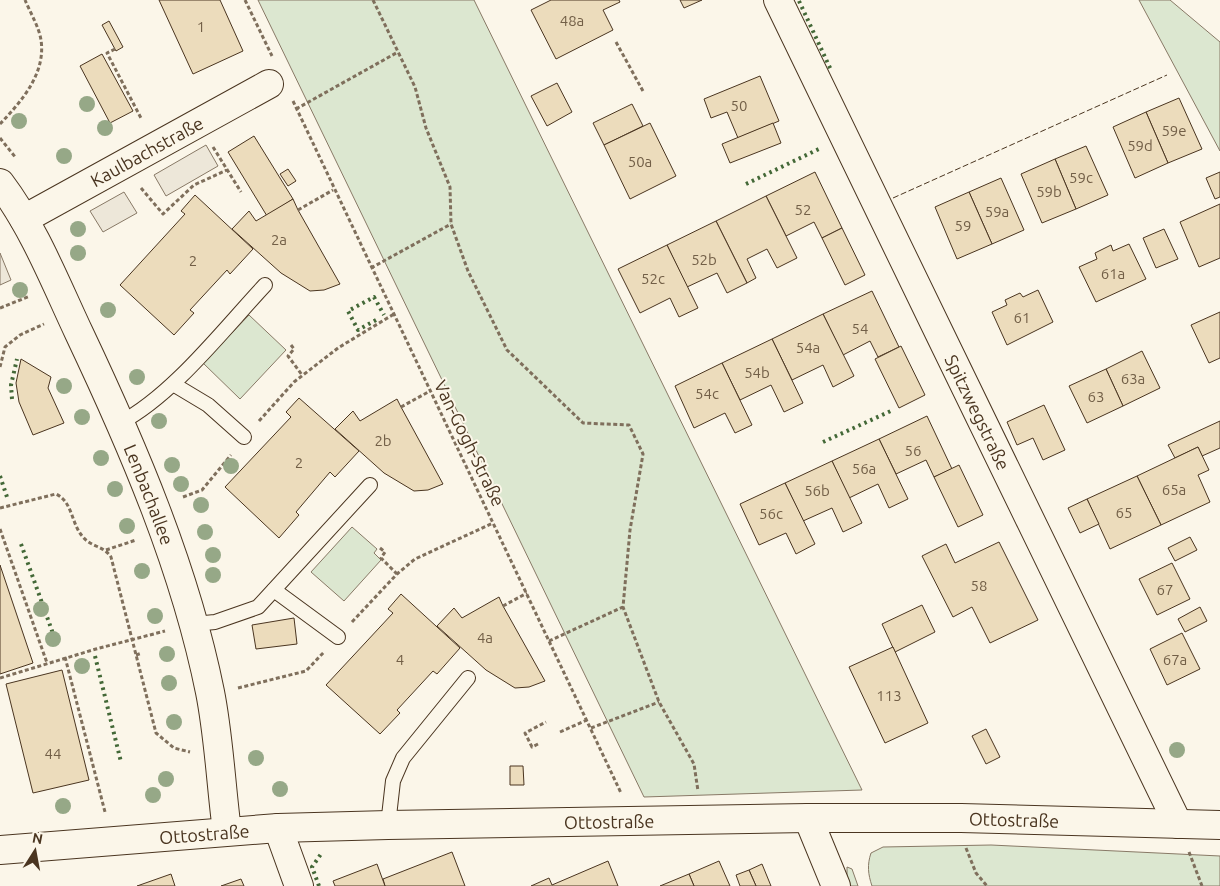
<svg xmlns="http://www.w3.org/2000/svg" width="1220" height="886" font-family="Ubuntu,sans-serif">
  <rect width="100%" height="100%" fill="#fbf6e9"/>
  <g fill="#dce7d0" stroke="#887966">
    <polygon points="258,0 474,0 862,790 644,797"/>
    <polygon points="1139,0 1170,0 1220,42 1220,151"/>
    <polygon points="249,315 286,350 240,399 203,363"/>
    <polygon points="352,527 377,549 374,553 381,560 344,601 311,572"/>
    <path d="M991 845 1220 856V886H872C868 874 867 865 871 853L883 847Z"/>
    <polygon points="847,867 852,869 858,886 847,886"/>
  </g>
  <g fill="#ede7d9" stroke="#887966">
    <polygon points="206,145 218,166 166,196 154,175"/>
    <polygon points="124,192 137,213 103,232 90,211"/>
    <polygon points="0,253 11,280 0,285"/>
  </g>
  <g fill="#ecdcbc" stroke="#4a3520">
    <polygon points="159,0 220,0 243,51 193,74"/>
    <polygon points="551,0 619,0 620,2 603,10 613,30 556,59 531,10"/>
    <polygon points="680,0 702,0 684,8"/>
    <polygon points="109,21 123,47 116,51 102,25"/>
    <polygon points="102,54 133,111 110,123 80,66"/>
    <polygon points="760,76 779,121 738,138 727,112 711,118 704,99"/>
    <polygon points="557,83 572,112 547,126 531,96"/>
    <polygon points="1179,98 1202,149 1168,163 1146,112"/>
    <polygon points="632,104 643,126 604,145 593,123"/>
    <polygon points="1146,112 1168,163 1135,178 1113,127"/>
    <polygon points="650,123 676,176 630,199 604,145"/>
    <polygon points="773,123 781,143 730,163 722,144"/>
    <polygon points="254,136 293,199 267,216 228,152"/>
    <polygon points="1086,146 1108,195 1076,209 1055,159"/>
    <polygon points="1055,159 1076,209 1042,223 1021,174"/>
    <polygon points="288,169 296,181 288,186 280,174"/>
    <polygon points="815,172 842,228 822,238 814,222 786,236 766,196"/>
    <polygon points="1220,172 1220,197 1215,199 1206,178"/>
    <polygon points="1001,178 1024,230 992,244 969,192"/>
    <polygon points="969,192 992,244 957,259 935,207"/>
    <polygon points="195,195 253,249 230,274 227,270 190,310 194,313 174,335 120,285 185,214 181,211"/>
    <polygon points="766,196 797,258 777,268 767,249 747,259 756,278 747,283 716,221"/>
    <polygon points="293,199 298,210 340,284 324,290 310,291 281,273 232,229 249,211 256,221"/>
    <polygon points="1220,204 1220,258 1199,267 1180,222"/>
    <polygon points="716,221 747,283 727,293 717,273 687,287 667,245"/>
    <polygon points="842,228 865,275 845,285 822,238"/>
    <polygon points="1164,229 1178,259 1156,268 1143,238"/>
    <polygon points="1129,244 1146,279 1096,302 1079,267 1097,259 1095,253 1111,245 1113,251"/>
    <polygon points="667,245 698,308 679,317 670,298 640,313 618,269"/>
    <polygon points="1038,290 1053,322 1007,345 992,312 1007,305 1005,300 1020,293 1023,297"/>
    <polygon points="872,291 899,347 878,357 870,341 843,355 823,314"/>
    <polygon points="1220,312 1220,358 1209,363 1191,325"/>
    <polygon points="823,314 854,376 833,387 823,365 792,380 772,339"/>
    <polygon points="772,339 803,403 784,412 771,385 740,400 722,363"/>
    <polygon points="901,346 925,395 899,408 875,359"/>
    <polygon points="1142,351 1160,388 1123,406 1106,369"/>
    <polygon points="21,359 51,377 48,388 64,423 33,435 19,402 16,383"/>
    <polygon points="722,363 752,425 735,433 725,413 694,428 675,386"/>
    <polygon points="1106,369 1123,406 1087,423 1069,386"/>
    <polygon points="299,398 359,451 335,477 330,472 296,512 299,515 279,538 225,487 291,417 286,412"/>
    <polygon points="397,399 401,407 443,484 428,490 414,491 384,473 335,429 353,411 360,421"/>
    <polygon points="1044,405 1065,450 1043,460 1033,438 1017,445 1007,422"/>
    <polygon points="927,416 952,469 934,477 926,460 896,474 879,439"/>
    <polygon points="1220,421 1220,448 1202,456 1198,447 1175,458 1168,445"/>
    <polygon points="879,439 908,499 889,508 878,484 849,498 832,461"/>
    <polygon points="1198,447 1209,470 1198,475 1210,502 1161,525 1137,476"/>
    <polygon points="832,461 862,523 843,532 832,508 803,521 785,483"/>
    <polygon points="959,465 983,515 958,527 934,477"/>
    <polygon points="1137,476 1161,525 1110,549 1087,499"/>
    <polygon points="785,483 815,544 796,554 786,533 759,545 740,504"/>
    <polygon points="1087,499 1099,524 1080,533 1068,508"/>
    <polygon points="1190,537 1197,550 1175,561 1168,548"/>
    <polygon points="999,542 1038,620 990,643 972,607 953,617 922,556 946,544 955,563"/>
    <polygon points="1172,563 1190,599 1157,615 1139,579"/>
    <polygon points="0,565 33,663 0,674"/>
    <polygon points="401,594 460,648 437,674 433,671 397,710 400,713 380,734 326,685 393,613 388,609"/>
    <polygon points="499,597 503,606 545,681 529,687 515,688 486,670 437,626 454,608 462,618"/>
    <polygon points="922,605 935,632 895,652 882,624"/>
    <polygon points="1200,607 1207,621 1185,632 1178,619"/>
    <polygon points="294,618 297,644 256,649 252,625"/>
    <polygon points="1182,633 1200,669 1167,685 1150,649"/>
    <polygon points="893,647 928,723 885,743 849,667"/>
    <polygon points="62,670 89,780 33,793 6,684"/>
    <polygon points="986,729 1000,757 986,764 972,736"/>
    <polygon points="510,766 523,766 524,785 510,785"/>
    <polygon points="452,852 465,886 385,886 383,879"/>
    <polygon points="608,861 618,886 531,886 549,878 552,885"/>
    <polygon points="719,861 730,886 694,886 689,874"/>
    <polygon points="377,864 385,886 335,886 333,881"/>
    <polygon points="762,864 771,886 756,886 749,870"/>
    <polygon points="749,870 756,886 740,886 736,875"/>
    <polygon points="171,874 175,886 137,886"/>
    <polygon points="689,874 694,886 660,886"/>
    <polygon points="241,879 244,886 221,886"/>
  </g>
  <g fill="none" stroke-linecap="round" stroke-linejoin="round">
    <g stroke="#4a3520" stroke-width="16">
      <g id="lane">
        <polyline points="173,384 208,405 244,437"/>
        <path d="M120 423C173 395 223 330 265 285"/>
        <polyline points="274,590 338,637"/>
        <polyline points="194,624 215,622 258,607 370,485"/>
        <polyline points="388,825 393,781 403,758 468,678"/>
      </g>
    </g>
    <g stroke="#4a3520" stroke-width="30">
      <g id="street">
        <path id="s1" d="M778 0C911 275 1044 549 1178 824"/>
        <path id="s2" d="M0 183C34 228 55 282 79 333 133 447 185 568 210 692 219 737 221 786 227 831"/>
        <path id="s3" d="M24 219 269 84"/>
        <polyline points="278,828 299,886"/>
      </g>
    </g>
    <g stroke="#4a3520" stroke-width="30">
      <g id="secondary">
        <polyline points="808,818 836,886"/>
        <path id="s4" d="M0 850 278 828 388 825 808 818H961L1220 825"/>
      </g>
    </g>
    <g stroke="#7f6f5c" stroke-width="3" stroke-dasharray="4 2.5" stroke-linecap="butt">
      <polyline points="245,0 272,56"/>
      <polyline points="373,0 415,87 426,128 450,187 451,224 468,271 507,350 583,423 629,425 643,454 630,530 623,607 659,702 694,764 698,791"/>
      <polyline points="616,42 644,93"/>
      <polyline points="115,49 107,53 142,120"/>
      <polyline points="293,101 621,793"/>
      <polyline points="296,109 398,52"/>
      <path d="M0 124C22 101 46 73 41 40 39 27 30 12 25 0"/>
      <polyline points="0,138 16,158"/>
      <polyline points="213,147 241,192"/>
      <polyline points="141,188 163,214 194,185 227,170"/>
      <polyline points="298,210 333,190"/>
      <polyline points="371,268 451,224"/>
      <polyline points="0,308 30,296"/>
      <polyline points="291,345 294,349 288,356 302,375"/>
      <polyline points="0,367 5,347 20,335 44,324"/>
      <polyline points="401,407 430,391"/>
      <polyline points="259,421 294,382 338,348 394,314"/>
      <polyline points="183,497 202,490 231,455"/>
      <path d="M0 508 56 494C73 502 71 524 83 537 91 547 104 546 111 557L156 733 174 748 190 752"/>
      <polyline points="0,529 47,663"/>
      <polyline points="380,548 385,552 381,558 397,574"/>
      <polyline points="106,550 136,540"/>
      <polyline points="503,606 527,593"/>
      <polyline points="352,622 397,574 415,559 493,523"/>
      <polyline points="549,641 623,607"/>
      <polyline points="136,655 142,653"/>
      <polyline points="65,657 105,812"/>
      <polyline points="0,678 96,649 165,631"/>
      <polyline points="238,688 306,671 324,652"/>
      <polyline points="591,728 659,702"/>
      <polyline points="560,732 587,720"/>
      <polyline points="538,744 532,747 525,733 546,722"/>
      <polyline points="966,848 976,873 987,886"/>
      <polyline points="1189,852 1202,886"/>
    </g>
    <use href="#lane" stroke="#fbf6e9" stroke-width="14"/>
    <use href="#street" stroke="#fbf6e9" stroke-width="28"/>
    <use href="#secondary" stroke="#fbf6e9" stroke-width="28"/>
    <g stroke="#436837" stroke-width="4" stroke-dasharray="2.5 4" stroke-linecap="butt">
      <polyline points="799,1 831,70"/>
      <polyline points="746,184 821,148"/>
      <polyline points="376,320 358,330 348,311 374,297 384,315"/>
      <polyline points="12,399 11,385 17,359"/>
      <polyline points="823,442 893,410"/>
      <polyline points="0,476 8,500"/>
      <polyline points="21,544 56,642"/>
      <polyline points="95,656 121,762"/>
      <polyline points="319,886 312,867 321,854"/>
    </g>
    <polyline stroke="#4a3520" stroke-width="1" stroke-dasharray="6 2.5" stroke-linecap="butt" points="893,198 1167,75"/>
  </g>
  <g fill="#96a887">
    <circle cx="87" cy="104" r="8"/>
    <circle cx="19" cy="121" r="8"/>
    <circle cx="105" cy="128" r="8"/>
    <circle cx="64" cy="156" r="8"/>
    <circle cx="78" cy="229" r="8"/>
    <circle cx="78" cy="253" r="8"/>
    <circle cx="20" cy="290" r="8"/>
    <circle cx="108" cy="310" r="8"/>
    <circle cx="137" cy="377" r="8"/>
    <circle cx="64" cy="386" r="8"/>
    <circle cx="82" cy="417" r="8"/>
    <circle cx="159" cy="421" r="8"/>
    <circle cx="101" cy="458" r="8"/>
    <circle cx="172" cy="465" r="8"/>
    <circle cx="231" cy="466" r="8"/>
    <circle cx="181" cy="484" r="8"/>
    <circle cx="115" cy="489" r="8"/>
    <circle cx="201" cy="505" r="8"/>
    <circle cx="127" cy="526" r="8"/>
    <circle cx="205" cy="532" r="8"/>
    <circle cx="213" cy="555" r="8"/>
    <circle cx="142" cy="571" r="8"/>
    <circle cx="213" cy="575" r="8"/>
    <circle cx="41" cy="609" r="8"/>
    <circle cx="155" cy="616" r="8"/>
    <circle cx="53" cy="639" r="8"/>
    <circle cx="167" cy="654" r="8"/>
    <circle cx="82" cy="666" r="8"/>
    <circle cx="169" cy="683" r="8"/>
    <circle cx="174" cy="722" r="8"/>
    <circle cx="1177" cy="750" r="8"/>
    <circle cx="256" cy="758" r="8"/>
    <circle cx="166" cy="779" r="8"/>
    <circle cx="280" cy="789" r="8"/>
    <circle cx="153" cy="795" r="8"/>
    <circle cx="63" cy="806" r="8"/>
  </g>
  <g text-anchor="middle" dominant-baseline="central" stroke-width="4" stroke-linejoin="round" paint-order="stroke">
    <g font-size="15" fill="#725f47">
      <text x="572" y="20">48a</text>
      <text x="201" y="26">1</text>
      <text x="739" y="105">50</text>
      <text x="1174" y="130">59e</text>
      <text x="1140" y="145">59d</text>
      <text x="640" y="161">50a</text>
      <text x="1081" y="177">59c</text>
      <text x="1049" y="191">59b</text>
      <text x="803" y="209">52</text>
      <text x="997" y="211">59a</text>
      <text x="963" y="225">59</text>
      <text x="279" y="239">2a</text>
      <text x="704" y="259">52b</text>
      <text x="193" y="260">2</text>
      <text x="1113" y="273">61a</text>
      <text x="653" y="278">52c</text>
      <text x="1022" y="317">61</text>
      <text x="860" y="328">54</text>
      <text x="808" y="347">54a</text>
      <text x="757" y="372">54b</text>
      <text x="1133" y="378">63a</text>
      <text x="707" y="393">54c</text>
      <text x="1096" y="396">63</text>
      <text x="383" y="440">2b</text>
      <text x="913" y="450">56</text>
      <text x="299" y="462">2</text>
      <text x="864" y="468">56a</text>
      <text x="1174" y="489">65a</text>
      <text x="817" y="490">56b</text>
      <text x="1124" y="512">65</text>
      <text x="771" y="513">56c</text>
      <text x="979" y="585">58</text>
      <text x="1165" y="589">67</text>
      <text x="485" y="637">4a</text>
      <text x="400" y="659">4</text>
      <text x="1175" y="659">67a</text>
      <text x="889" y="695">113</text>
      <text x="53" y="753">44</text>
    </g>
    <g font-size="18" fill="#4a3520" stroke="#fbf6e9">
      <text stroke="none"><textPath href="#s3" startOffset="140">Kaulbachstraße</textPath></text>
      <text stroke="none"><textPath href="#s1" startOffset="458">Spitzwegstraße</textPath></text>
      <text transform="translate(470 443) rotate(64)">Van-Gogh-Straße</text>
      <text stroke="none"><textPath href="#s2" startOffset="346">Lenbachallee</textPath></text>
      <text stroke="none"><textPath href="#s4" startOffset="1015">Ottostraße</textPath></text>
      <text stroke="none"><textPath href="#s4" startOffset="610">Ottostraße</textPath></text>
      <text stroke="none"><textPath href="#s4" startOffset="205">Ottostraße</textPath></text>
    </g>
  </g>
  <g transform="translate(35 851) rotate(11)" stroke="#fbf6e9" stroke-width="4" paint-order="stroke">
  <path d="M0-4L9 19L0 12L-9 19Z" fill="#4a3520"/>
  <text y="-8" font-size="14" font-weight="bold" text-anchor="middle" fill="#4a3520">N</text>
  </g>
</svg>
